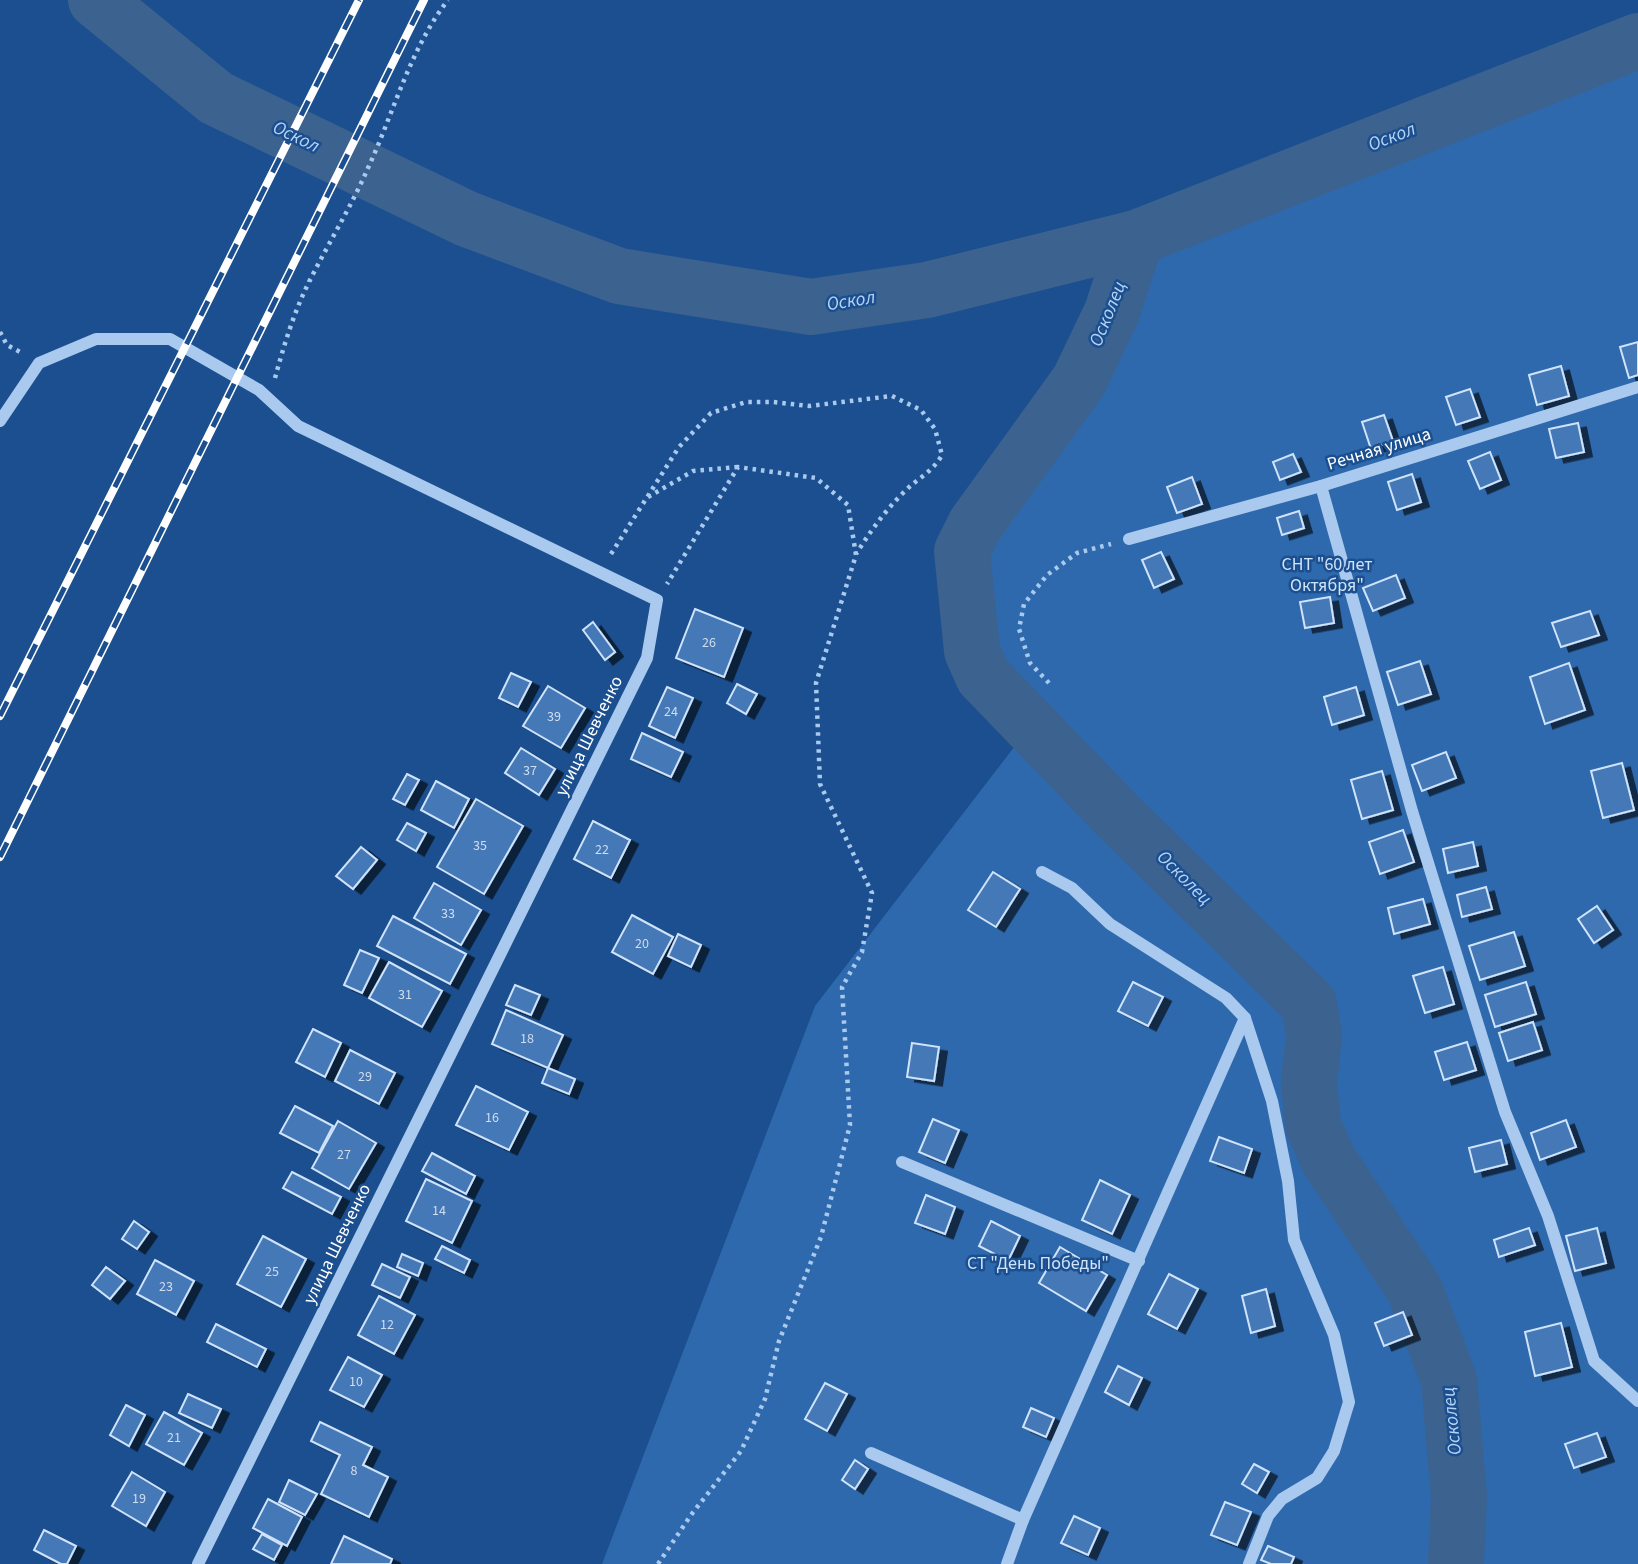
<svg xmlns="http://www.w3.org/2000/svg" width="1638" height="1564" font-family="'Source Sans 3',sans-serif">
  <defs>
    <filter id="shadow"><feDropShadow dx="8" dy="4.5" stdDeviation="0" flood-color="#0009"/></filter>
  </defs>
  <rect width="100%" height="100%" fill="#1b4f8f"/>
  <g fill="#2e69ad">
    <polygon points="1638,50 1638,1564 1466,1564 1466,1459 1457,1372 1424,1283 1336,1151 1317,1082 1319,1003 988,673 974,623 968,554 982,530 1083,382 1104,348 1120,313 1140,247"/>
    <polygon points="1028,729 1303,1007 1309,1035 1305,1059 1305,1116 1320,1161 1407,1290 1442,1380 1451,1466 1448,1564 602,1564 815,1006"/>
  </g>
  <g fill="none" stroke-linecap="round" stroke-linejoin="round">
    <g stroke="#3c6290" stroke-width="56">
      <polyline points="96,0 216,98 467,219 619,276 811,307 927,290 1136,238 1638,41"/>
      <polyline points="1136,238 1112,312 1079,381 975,525 962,551 972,651 983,676 1116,814 1309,1004 1314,1035 1309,1082 1313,1125 1328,1159 1415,1290 1449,1380 1459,1497 1456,1564"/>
    </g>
  </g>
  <g fill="#4478b7" stroke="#cfe3fa" stroke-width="2" filter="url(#shadow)">
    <polygon points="1638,342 1638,375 1629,378 1620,347"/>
    <polygon points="1561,366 1569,396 1537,405 1529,375"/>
    <polygon points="1470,389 1480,417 1456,425 1446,397"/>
    <polygon points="1384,415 1393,441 1371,449 1362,422"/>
    <polygon points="1578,423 1584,452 1556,458 1549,429"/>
    <polygon points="1490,452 1501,480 1480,489 1468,461"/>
    <polygon points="1293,454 1301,472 1280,480 1273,462"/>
    <polygon points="1412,474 1421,502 1397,510 1388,482"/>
    <polygon points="1192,477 1202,504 1177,513 1167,487"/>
    <polygon points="1299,511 1304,528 1282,535 1277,518"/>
    <polygon points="1161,552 1174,579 1154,588 1142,560"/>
    <polygon points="1396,575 1405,598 1373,611 1363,588"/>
    <polygon points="1330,597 1334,623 1305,628 1300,602"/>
    <polygon points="695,609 743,628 724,677 676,658"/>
    <polygon points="1590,611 1599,635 1561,647 1552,623"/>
    <polygon points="593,622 615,652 605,660 583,630"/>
    <polygon points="1420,661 1431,694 1398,705 1387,672"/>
    <polygon points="1569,663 1585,710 1545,724 1530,677"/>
    <polygon points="511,673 531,682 518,707 499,698"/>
    <polygon points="737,684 757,694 746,714 727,703"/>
    <polygon points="548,686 585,708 561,748 523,726"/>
    <polygon points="667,687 693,698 675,738 649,726"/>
    <polygon points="1356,687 1364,715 1332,725 1324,697"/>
    <polygon points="642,733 683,752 671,777 631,759"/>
    <polygon points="521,748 555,769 539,795 505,773"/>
    <polygon points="1446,752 1456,778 1422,791 1412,765"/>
    <polygon points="1622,763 1634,810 1603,818 1591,771"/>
    <polygon points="1382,771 1393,810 1362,819 1351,780"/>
    <polygon points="407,774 419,780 405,805 393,799"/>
    <polygon points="436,781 469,799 454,828 421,810"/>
    <polygon points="476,799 523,826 484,894 437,867"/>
    <polygon points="593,821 630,840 611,878 574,859"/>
    <polygon points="407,823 426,833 416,851 397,840"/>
    <polygon points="1403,830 1414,862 1380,874 1369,842"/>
    <polygon points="1473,842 1478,866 1448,873 1443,849"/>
    <polygon points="361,847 377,860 353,889 336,876"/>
    <polygon points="993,872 1020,889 996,927 968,910"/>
    <polygon points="434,883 481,910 461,945 414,918"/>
    <polygon points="1486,887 1492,909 1462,917 1457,895"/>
    <polygon points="1423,899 1430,924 1394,934 1388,908"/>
    <polygon points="1597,906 1613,930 1594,943 1578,919"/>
    <polygon points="632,915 673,937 653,974 612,952"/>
    <polygon points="393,916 466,954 450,984 377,946"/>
    <polygon points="1514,932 1525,966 1480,980 1469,946"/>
    <polygon points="678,934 701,945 691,967 668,956"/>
    <polygon points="360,950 379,958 362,993 344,985"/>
    <polygon points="389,962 442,991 422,1027 369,998"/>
    <polygon points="1443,967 1454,1004 1425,1013 1413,976"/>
    <polygon points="1133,982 1163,997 1148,1026 1118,1011"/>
    <polygon points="1526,982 1536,1014 1495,1027 1485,995"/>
    <polygon points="515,985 540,995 531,1015 506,1005"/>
    <polygon points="506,1010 563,1035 548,1068 492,1044"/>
    <polygon points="1533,1022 1542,1050 1508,1061 1499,1033"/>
    <polygon points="313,1029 341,1043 325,1077 296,1062"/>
    <polygon points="1467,1042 1476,1070 1444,1080 1435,1052"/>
    <polygon points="912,1043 939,1047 934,1081 907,1077"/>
    <polygon points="350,1050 395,1073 379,1104 335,1081"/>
    <polygon points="548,1068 575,1079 569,1094 542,1083"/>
    <polygon points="476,1086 528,1112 509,1150 456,1125"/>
    <polygon points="295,1106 333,1126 319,1153 280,1133"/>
    <polygon points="933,1119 959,1130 945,1163 919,1152"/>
    <polygon points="1566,1120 1576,1147 1540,1160 1531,1133"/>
    <polygon points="338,1121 376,1143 349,1189 312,1168"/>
    <polygon points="1219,1137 1252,1149 1244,1173 1210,1161"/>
    <polygon points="1501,1140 1507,1164 1475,1172 1469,1148"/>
    <polygon points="432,1153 475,1176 466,1194 422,1171"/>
    <polygon points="292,1172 341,1197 332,1214 283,1188"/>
    <polygon points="426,1179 472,1201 452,1243 406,1221"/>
    <polygon points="1100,1180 1130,1195 1112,1234 1082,1220"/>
    <polygon points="926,1195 955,1207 945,1234 915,1223"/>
    <polygon points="134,1221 149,1232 137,1249 122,1239"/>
    <polygon points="991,1221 1020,1236 1008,1261 979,1246"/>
    <polygon points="1529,1228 1535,1245 1499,1257 1494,1240"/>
    <polygon points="1597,1228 1606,1263 1575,1271 1566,1236"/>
    <polygon points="263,1236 306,1259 281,1307 237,1284"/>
    <polygon points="442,1246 470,1260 464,1273 435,1259"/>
    <polygon points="1060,1247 1107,1275 1086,1311 1039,1283"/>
    <polygon points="402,1254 423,1263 418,1276 397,1267"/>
    <polygon points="155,1260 194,1281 176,1315 137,1294"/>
    <polygon points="382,1264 410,1277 400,1298 372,1285"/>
    <polygon points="106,1267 125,1281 110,1299 92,1285"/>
    <polygon points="1169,1274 1198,1289 1177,1329 1148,1314"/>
    <polygon points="1266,1289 1275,1326 1251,1333 1242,1296"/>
    <polygon points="379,1296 415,1315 394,1354 358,1335"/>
    <polygon points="1403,1312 1412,1335 1384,1346 1375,1323"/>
    <polygon points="1561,1323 1572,1367 1535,1376 1525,1332"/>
    <polygon points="216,1324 266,1349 257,1367 207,1342"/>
    <polygon points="348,1357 382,1375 364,1407 330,1390"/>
    <polygon points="1118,1366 1142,1378 1129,1405 1105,1392"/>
    <polygon points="825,1383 847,1394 827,1431 805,1419"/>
    <polygon points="188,1394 221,1409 212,1428 179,1413"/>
    <polygon points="126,1405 145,1415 129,1446 110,1435"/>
    <polygon points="1031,1408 1054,1418 1046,1437 1023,1427"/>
    <polygon points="164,1412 202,1433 184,1465 146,1444"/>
    <polygon points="320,1422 372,1447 363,1465 388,1477 369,1517 321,1494 340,1455 311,1441"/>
    <polygon points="1597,1433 1606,1457 1574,1468 1565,1444"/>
    <polygon points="855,1460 868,1469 855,1489 842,1480"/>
    <polygon points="1254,1464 1269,1472 1257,1493 1242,1484"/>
    <polygon points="132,1472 165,1492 146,1526 112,1506"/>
    <polygon points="289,1480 317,1494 305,1515 279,1502"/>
    <polygon points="268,1499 302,1517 287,1546 253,1528"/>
    <polygon points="1225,1502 1251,1512 1237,1545 1211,1535"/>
    <polygon points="1074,1516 1100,1528 1088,1555 1061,1543"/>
    <polygon points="44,1530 76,1546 67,1564 61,1564 34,1550"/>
    <polygon points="262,1534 282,1545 274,1560 253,1549"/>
    <polygon points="344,1536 392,1559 390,1564 331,1564"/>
    <polygon points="1268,1546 1294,1557 1291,1564 1271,1564 1261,1560"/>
  </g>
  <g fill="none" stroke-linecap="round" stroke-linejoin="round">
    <g stroke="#a9c9ee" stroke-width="4.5" stroke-dasharray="3.5 5" stroke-linecap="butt">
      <polyline points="0,332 7,345 20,352"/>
      <path d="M275 378C284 345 294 312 309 282 328 244 351 207 368 168 394 112 410 49 448 0"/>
      <polyline points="648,497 693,471 738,467"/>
      <path d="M611 554 679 447 711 413 746 402H773L809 406 892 396 921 410 935 429 942 455C932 473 916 479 903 493 884 512 870 532 856 554"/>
      <polyline points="1049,683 1030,663 1019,629 1024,604 1047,575 1077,553 1111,544"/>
      <polyline points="658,1564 691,1515 741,1451 765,1399 779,1341 821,1237 850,1125 842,987 862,952 872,893 820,784 816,683 856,555 848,505 816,478 738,467 667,584"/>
    </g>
    <g stroke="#a9c9ee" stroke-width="12">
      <polyline points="0,421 39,363 96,339 170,339 259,390 298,426 657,600 647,658 198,1564"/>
      <polyline points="1321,486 1412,811 1505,1112 1548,1216 1594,1361 1638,1401"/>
      <polyline points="1129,539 1321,486 1638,387"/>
      <polyline points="1042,872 1072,888 1110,924 1226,998 1245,1018 1272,1101 1288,1181 1294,1240 1334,1335 1349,1402 1334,1451 1317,1478 1282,1499 1268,1516 1249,1564"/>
      <polyline points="902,1162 1139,1261"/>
      <polyline points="871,1453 1023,1520"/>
      <polyline points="1007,1564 1023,1520 1245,1018"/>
    </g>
    <g stroke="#fff" stroke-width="8">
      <g id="rail">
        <polyline points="0,716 359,0"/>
        <polyline points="0,857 424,0"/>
      </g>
    </g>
    <use href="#rail" stroke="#1b4f8f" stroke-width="5" stroke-dasharray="16" stroke-linecap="butt"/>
  </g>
  <g text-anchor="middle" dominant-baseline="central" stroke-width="5" stroke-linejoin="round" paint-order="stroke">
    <g font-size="14" fill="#d0dded">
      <text x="709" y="643">26</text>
      <text x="671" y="712">24</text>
      <text x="554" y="717">39</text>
      <text x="530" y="771">37</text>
      <text x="480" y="846">35</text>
      <text x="602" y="850">22</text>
      <text x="448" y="914">33</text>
      <text x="642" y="944">20</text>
      <text x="405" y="995">31</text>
      <text x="527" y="1039">18</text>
      <text x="365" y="1077">29</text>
      <text x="492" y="1118">16</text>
      <text x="344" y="1155">27</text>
      <text x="439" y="1211">14</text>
      <text x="272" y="1272">25</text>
      <text x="166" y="1287">23</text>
      <text x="387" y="1325">12</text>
      <text x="356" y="1382">10</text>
      <text x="174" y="1438">21</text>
      <text x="354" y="1471">8</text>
      <text x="139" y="1499">19</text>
    </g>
    <g font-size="18" fill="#fff" stroke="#1b4f8f">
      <text transform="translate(1379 449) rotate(-17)">Речная улица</text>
      <text transform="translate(589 736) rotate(-64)">улица Шевченко</text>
      <text transform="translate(337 1244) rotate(-64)">улица Шевченко</text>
    </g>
    <g font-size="18" fill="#cfe3fa" stroke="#1b4f8f">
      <text x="1327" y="564">СНТ "60 лет<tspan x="1327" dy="21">Октября"</tspan></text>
      <text x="1038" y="1263">СТ "День Победы"</text>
    </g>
    <g font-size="19" font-style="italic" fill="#b5d3f5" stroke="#1b4f8f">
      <text transform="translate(296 137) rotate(26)">Оскол</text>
      <text transform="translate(1392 137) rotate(-21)">Оскол</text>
      <text transform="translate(851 301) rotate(-9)">Оскол</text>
      <text transform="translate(1108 314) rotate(-68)">Осколец</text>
      <text transform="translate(1184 878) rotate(45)">Осколец</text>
      <text transform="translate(1452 1421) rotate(-96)">Осколец</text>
    </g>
  </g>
</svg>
